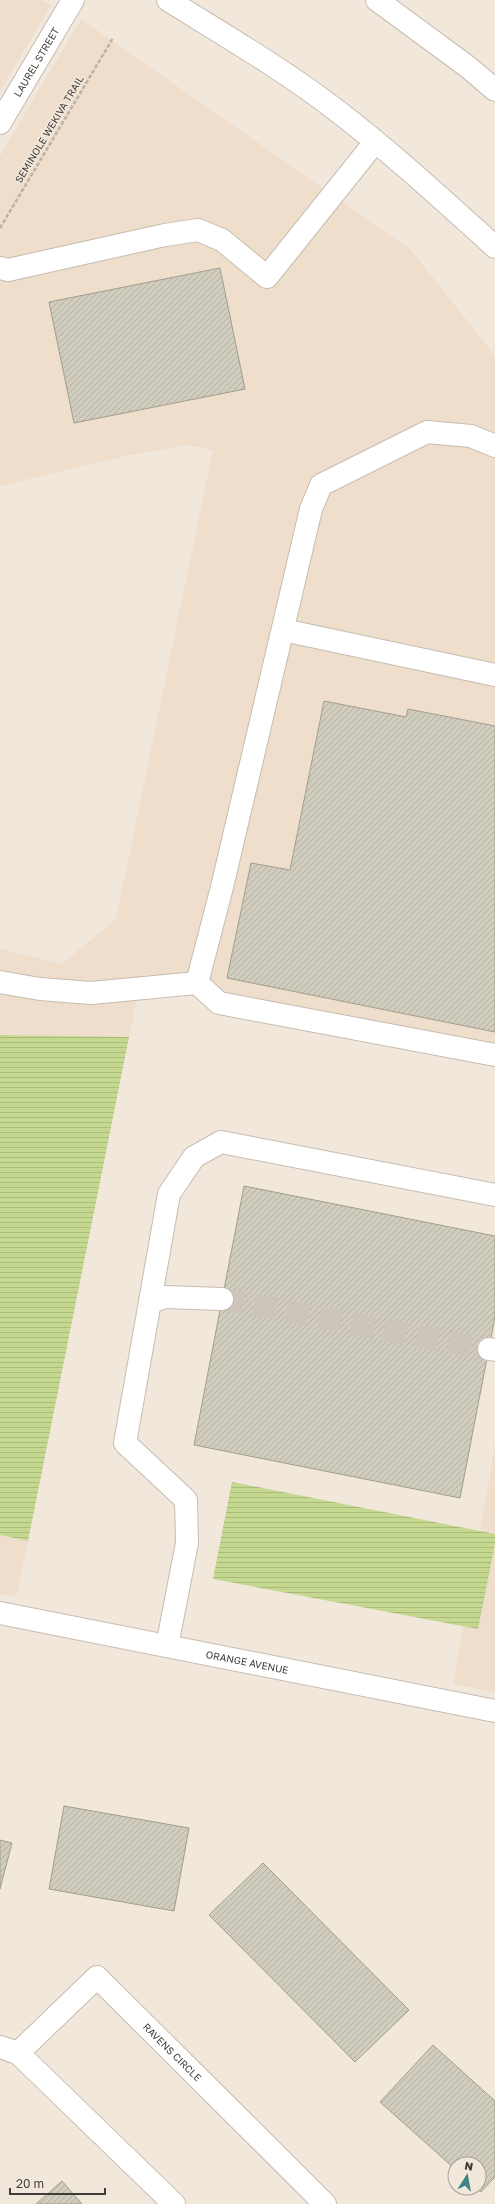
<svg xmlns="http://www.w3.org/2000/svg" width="495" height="2204" font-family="'Golos Text',sans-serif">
  <defs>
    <pattern id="water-rules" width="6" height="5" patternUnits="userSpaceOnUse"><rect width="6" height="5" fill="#c4d88f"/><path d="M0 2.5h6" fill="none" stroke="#a9ba7c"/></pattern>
    <pattern id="building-hatch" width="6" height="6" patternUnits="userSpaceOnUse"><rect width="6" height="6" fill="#d1cdbe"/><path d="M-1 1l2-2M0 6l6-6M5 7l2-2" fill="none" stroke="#b4b1a4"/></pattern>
  </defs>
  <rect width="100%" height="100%" fill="#f2e7db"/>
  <g fill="#eedecb">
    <polygon points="0,0 42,0 51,5 0,91"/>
    <polygon points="81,19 411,250 495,356 495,1051 142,974 129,1037 0,1035 0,949 62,964 116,919 213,450 186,445 125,456 0,486 0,156"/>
    <polygon points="495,1445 495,1692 453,1684"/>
    <polygon points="0,1535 28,1541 16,1597 0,1593"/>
  </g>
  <g fill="url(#water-rules)">
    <polygon points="0,1035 129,1037 28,1541 0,1535"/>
    <polygon points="232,1482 495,1534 495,1544 478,1629 213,1579"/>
  </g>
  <g fill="url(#building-hatch)" stroke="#a19e8f">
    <polygon points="220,268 245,389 74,423 49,302"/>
    <polygon points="324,701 406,717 408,709 495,726 495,1032 227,978 251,863 290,870"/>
    <polygon points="244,1186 495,1236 495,1317 460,1498 194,1445"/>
    <polygon points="64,1806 189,1828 174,1911 49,1889"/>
    <polygon points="0,1840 12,1843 0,1889"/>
    <polygon points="263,1863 409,2010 355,2062 209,1915"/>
    <polygon points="433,2045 495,2101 495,2177 481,2192 476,2188 479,2188 479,2164 455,2164 455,2169 380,2102"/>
    <polygon points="62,2181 82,2204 36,2204"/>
  </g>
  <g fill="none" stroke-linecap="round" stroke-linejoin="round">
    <polyline stroke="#cec5ba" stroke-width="22" stroke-dasharray="22 11" stroke-linecap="butt" points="222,1299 489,1349"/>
    <g stroke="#c6bcb0" stroke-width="24">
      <g id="minor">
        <path id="s1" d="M0 123 73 0"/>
        <polyline points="0,268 8,270 165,235 198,230 222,240 267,277 375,142"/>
        <polyline points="283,630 495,675"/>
        <polyline points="0,982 40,989 91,993 197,983 219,1003 495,1055"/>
        <polyline points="197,983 222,887 311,509 321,485 427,432 471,436 495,446"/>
        <polyline points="150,1302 165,1297 222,1299"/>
        <polyline points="489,1349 495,1350"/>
        <path id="s2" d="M0 1613 495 1711"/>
        <polyline points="167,1646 187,1543 186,1500 125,1443 169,1194 194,1157 221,1142 495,1195"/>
        <polyline points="0,2047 18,2053 174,2204"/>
        <path id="s3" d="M18 2053 97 1977 325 2204"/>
      </g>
    </g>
    <g stroke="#c6bcb0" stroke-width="24">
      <g id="major">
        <path d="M168 0C224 35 283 69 336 110 391 152 443 200 495 247"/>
        <polyline points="377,0 468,67 495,90"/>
      </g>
    </g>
    <polyline stroke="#bbb2a8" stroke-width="2.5" stroke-dasharray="4 2" stroke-linecap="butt" points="0,228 113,38"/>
    <use href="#minor" stroke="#fff" stroke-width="22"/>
    <use href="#major" stroke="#fff" stroke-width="22"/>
  </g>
  <g text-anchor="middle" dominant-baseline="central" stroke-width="3.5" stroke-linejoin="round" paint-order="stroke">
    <g font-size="10" fill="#403c37" stroke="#f2e7db">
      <text stroke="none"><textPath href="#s1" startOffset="71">LAUREL STREET</textPath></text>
      <text transform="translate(49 129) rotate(-59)">SEMINOLE WEKIVA TRAIL</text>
      <text stroke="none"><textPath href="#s2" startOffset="252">ORANGE AVENUE</textPath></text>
      <text stroke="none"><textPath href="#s3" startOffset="216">RAVENS CIRCLE</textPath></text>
    </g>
  </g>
  <g transform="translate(467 2176) rotate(11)"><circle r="19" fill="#f2e7db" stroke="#aba399"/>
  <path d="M0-3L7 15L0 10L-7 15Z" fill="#3d8586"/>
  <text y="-6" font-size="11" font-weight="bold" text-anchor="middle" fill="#403c37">N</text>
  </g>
  <path d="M10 2188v6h95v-6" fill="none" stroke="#403c37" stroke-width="2"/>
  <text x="16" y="2188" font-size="12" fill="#403c37" stroke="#f2e7db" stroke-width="3" paint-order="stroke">20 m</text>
</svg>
